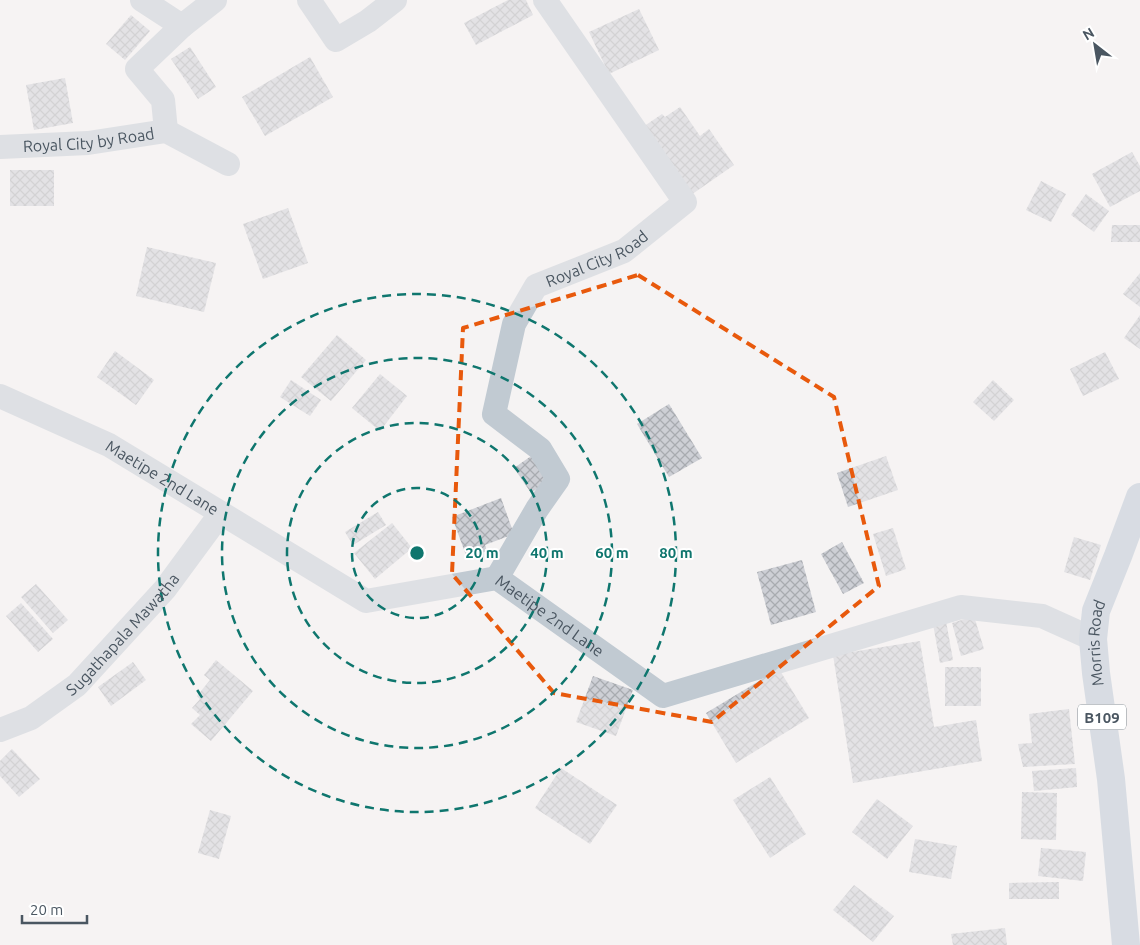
<svg xmlns="http://www.w3.org/2000/svg" width="1140" height="945" font-family="Ubuntu,sans-serif">
  <defs>
    <pattern id="building-cross-hatch" width="8" height="8" patternUnits="userSpaceOnUse" patternTransform="scale(1.25)"><rect width="8" height="8" fill="#cdcfd5"/><path d="M0 0l8 8M0 8l8-8" fill="none" stroke="#a8abb0"/></pattern>
  </defs>
  <rect width="100%" height="100%" fill="#f5f3f3"/>
  <g fill="url(#building-cross-hatch)">
    <polygon points="508,0 526,0 533,15 476,45 464,23"/>
    <polygon points="639,9 659,50 609,74 589,32"/>
    <polygon points="131,15 150,31 125,60 106,44"/>
    <polygon points="190,47 216,87 198,99 171,59"/>
    <polygon points="310,57 333,97 265,136 242,97"/>
    <polygon points="65,78 73,123 34,130 26,85"/>
    <polygon points="680,107 700,136 709,129 734,165 691,195 643,127 662,114 665,117"/>
    <polygon points="1132,152 1140,166 1140,191 1110,207 1092,174"/>
    <rect x="10" y="170" width="44" height="36"/>
    <polygon points="1041,181 1066,194 1051,222 1026,210"/>
    <polygon points="1086,194 1109,211 1094,232 1071,215"/>
    <polygon points="288,208 308,263 263,279 243,224"/>
    <polygon points="1112,225 1140,225 1140,242 1111,242"/>
    <polygon points="147,247 216,263 204,312 136,296"/>
    <polygon points="1140,273 1140,307 1123,294"/>
    <polygon points="1140,315 1140,349 1124,338"/>
    <polygon points="337,335 366,360 331,401 301,377"/>
    <polygon points="115,351 154,380 136,405 97,377"/>
    <polygon points="1105,352 1119,379 1083,396 1070,369"/>
    <polygon points="380,374 407,396 380,431 352,408"/>
    <polygon points="291,380 321,400 310,416 280,397"/>
    <polygon points="993,380 1014,400 994,421 973,402"/>
    <polygon points="669,404 702,458 669,477 637,424"/>
    <polygon points="534,454 551,479 531,493 514,468"/>
    <polygon points="886,456 898,490 848,507 837,473"/>
    <polygon points="501,498 514,534 485,545 487,551 467,558 452,517"/>
    <polygon points="378,512 386,525 353,545 345,532"/>
    <polygon points="392,523 412,548 375,579 354,553"/>
    <polygon points="893,528 906,569 886,576 873,534"/>
    <polygon points="1074,537 1101,545 1090,580 1064,572"/>
    <polygon points="842,542 864,583 843,594 821,554"/>
    <polygon points="802,560 816,612 771,625 757,572"/>
    <polygon points="36,584 68,620 53,633 21,597"/>
    <polygon points="21,603 53,639 38,652 6,616"/>
    <polygon points="974,616 984,649 961,656 952,623"/>
    <polygon points="946,621 953,660 940,663 933,624"/>
    <polygon points="920,641 934,727 976,720 982,761 853,783 833,655"/>
    <polygon points="216,660 253,691 211,741 191,724 200,715 192,708 200,699 197,696 210,680 204,675"/>
    <polygon points="133,662 146,680 111,706 98,687"/>
    <rect x="945" y="667" width="36" height="39"/>
    <polygon points="779,669 809,718 736,763 706,713"/>
    <polygon points="593,676 633,690 616,736 576,722"/>
    <polygon points="1069,709 1075,764 1023,767 1018,744 1032,743 1029,714"/>
    <polygon points="12,749 40,779 19,797 0,776 0,761"/>
    <polygon points="561,768 617,805 590,844 535,808"/>
    <polygon points="1076,768 1077,787 1034,791 1032,771"/>
    <polygon points="770,777 806,834 770,858 733,800"/>
    <polygon points="1022,792 1057,793 1056,840 1021,839"/>
    <polygon points="877,799 913,826 887,859 852,832"/>
    <polygon points="210,810 231,816 219,859 198,853"/>
    <polygon points="915,839 957,846 951,879 909,872"/>
    <polygon points="1041,848 1086,852 1083,881 1038,876"/>
    <polygon points="1059,882 1059,899 1009,899 1009,883"/>
    <polygon points="854,885 894,916 873,942 833,910"/>
    <polygon points="1005,928 1007,945 953,945 951,934"/>
  </g>
  <g fill="none" stroke-linecap="round" stroke-linejoin="round">
    <g stroke="#c1cad2" stroke-width="24">
      <polyline points="142,0 182,26 215,0"/>
      <polyline points="309,0 336,40 368,21 395,0"/>
      <polyline points="166,131 163,100 137,69 182,26"/>
      <path id="s1" d="M0 147 88 143 166 131 228 164"/>
      <path id="s2" d="M0 396 109 445 366 601 497 578 663 696 961 607 1042 616 1093 639"/>
      <path id="s3" d="M497 578 537 509 558 479 540 449 494 414 514 324 536 286 624 251 685 202 545 0"/>
      <path id="s4" d="M0 730 31 718 77 685 165 589 221 513"/>
    </g>
    <path stroke="#b3c2d1" stroke-width="28" id="s5" d="M1126 945 1111 779 1096 673 1093 639 1096 611 1118 556 1140 497"/>
  </g>
  <path d="M0 0H1140V945H0ZM638 275 834 397 879 586 712 722 554 693 452 574 463 328Z" fill="#f5f3f3" fill-opacity=".55" fill-rule="evenodd"/>
  <path fill="none" stroke="#e8590c" stroke-width="4" stroke-dasharray="10 6" stroke-linejoin="round" d="M638 275 834 397 879 586 712 722 554 693 452 574 463 328Z"/>
  <g fill="none" stroke="#0f766e" stroke-width="2.5" stroke-dasharray="9 6">
    <circle cx="417" cy="553" r="65"/>
    <circle cx="417" cy="553" r="130"/>
    <circle cx="417" cy="553" r="195"/>
    <circle cx="417" cy="553" r="259"/>
  </g>
  <g text-anchor="middle" dominant-baseline="central" stroke-width="4" stroke-linejoin="round" paint-order="stroke">
    <rect fill="#fff" stroke="#808990" stroke-width="1" x="1078" y="704.5" width="48" height="25" rx="4"/>
    <g font-size="15" font-weight="bold" fill="#4a5661">
      <text x="1102" y="717">B109</text>
    </g>
    <g font-size="16" fill="#4a5661" stroke="#fff">
      <text stroke="none"><textPath href="#s1" startOffset="89">Royal City by Road</textPath></text>
      <text stroke="none"><textPath href="#s3" startOffset="412">Royal City Road</textPath></text>
      <text stroke="none"><textPath href="#s2" startOffset="182">Maetipe 2nd Lane</textPath></text>
      <text stroke="none"><textPath href="#s2" startOffset="618">Maetipe 2nd Lane</textPath></text>
      <text stroke="none"><textPath href="#s4" startOffset="158">Sugathapala Mawatha</textPath></text>
      <text stroke="none"><textPath href="#s5" startOffset="304">Morris Road</textPath></text>
    </g>
  </g>
  <circle cx="417" cy="553" r="8" fill="#0f766e" stroke="#fff" stroke-width="2.5"/>
  <g font-size="15" text-anchor="middle" font-weight="bold" fill="#0f766e" stroke="#fff" stroke-width="4" stroke-linejoin="round" paint-order="stroke">
    <text x="482" y="558">20 m</text>
    <text x="547" y="558">40 m</text>
    <text x="612" y="558">60 m</text>
    <text x="676" y="558">80 m</text>
  </g>
  <g transform="translate(1095 45) rotate(329)" stroke="#ffffff" stroke-width="4" paint-order="stroke">
  <path d="M0-4L9 19L0 12L-9 19Z" fill="#4a5661"/>
  <text y="-8" font-size="14" font-weight="bold" text-anchor="middle" fill="#4a5661">N</text>
  </g>
  <path d="M22 915v8h65v-8" fill="none" stroke="#4a5661" stroke-width="2.5"/>
  <text x="30" y="915" font-size="15" fill="#4a5661" stroke="#ffffff" stroke-width="4" paint-order="stroke">20 m</text>
</svg>
